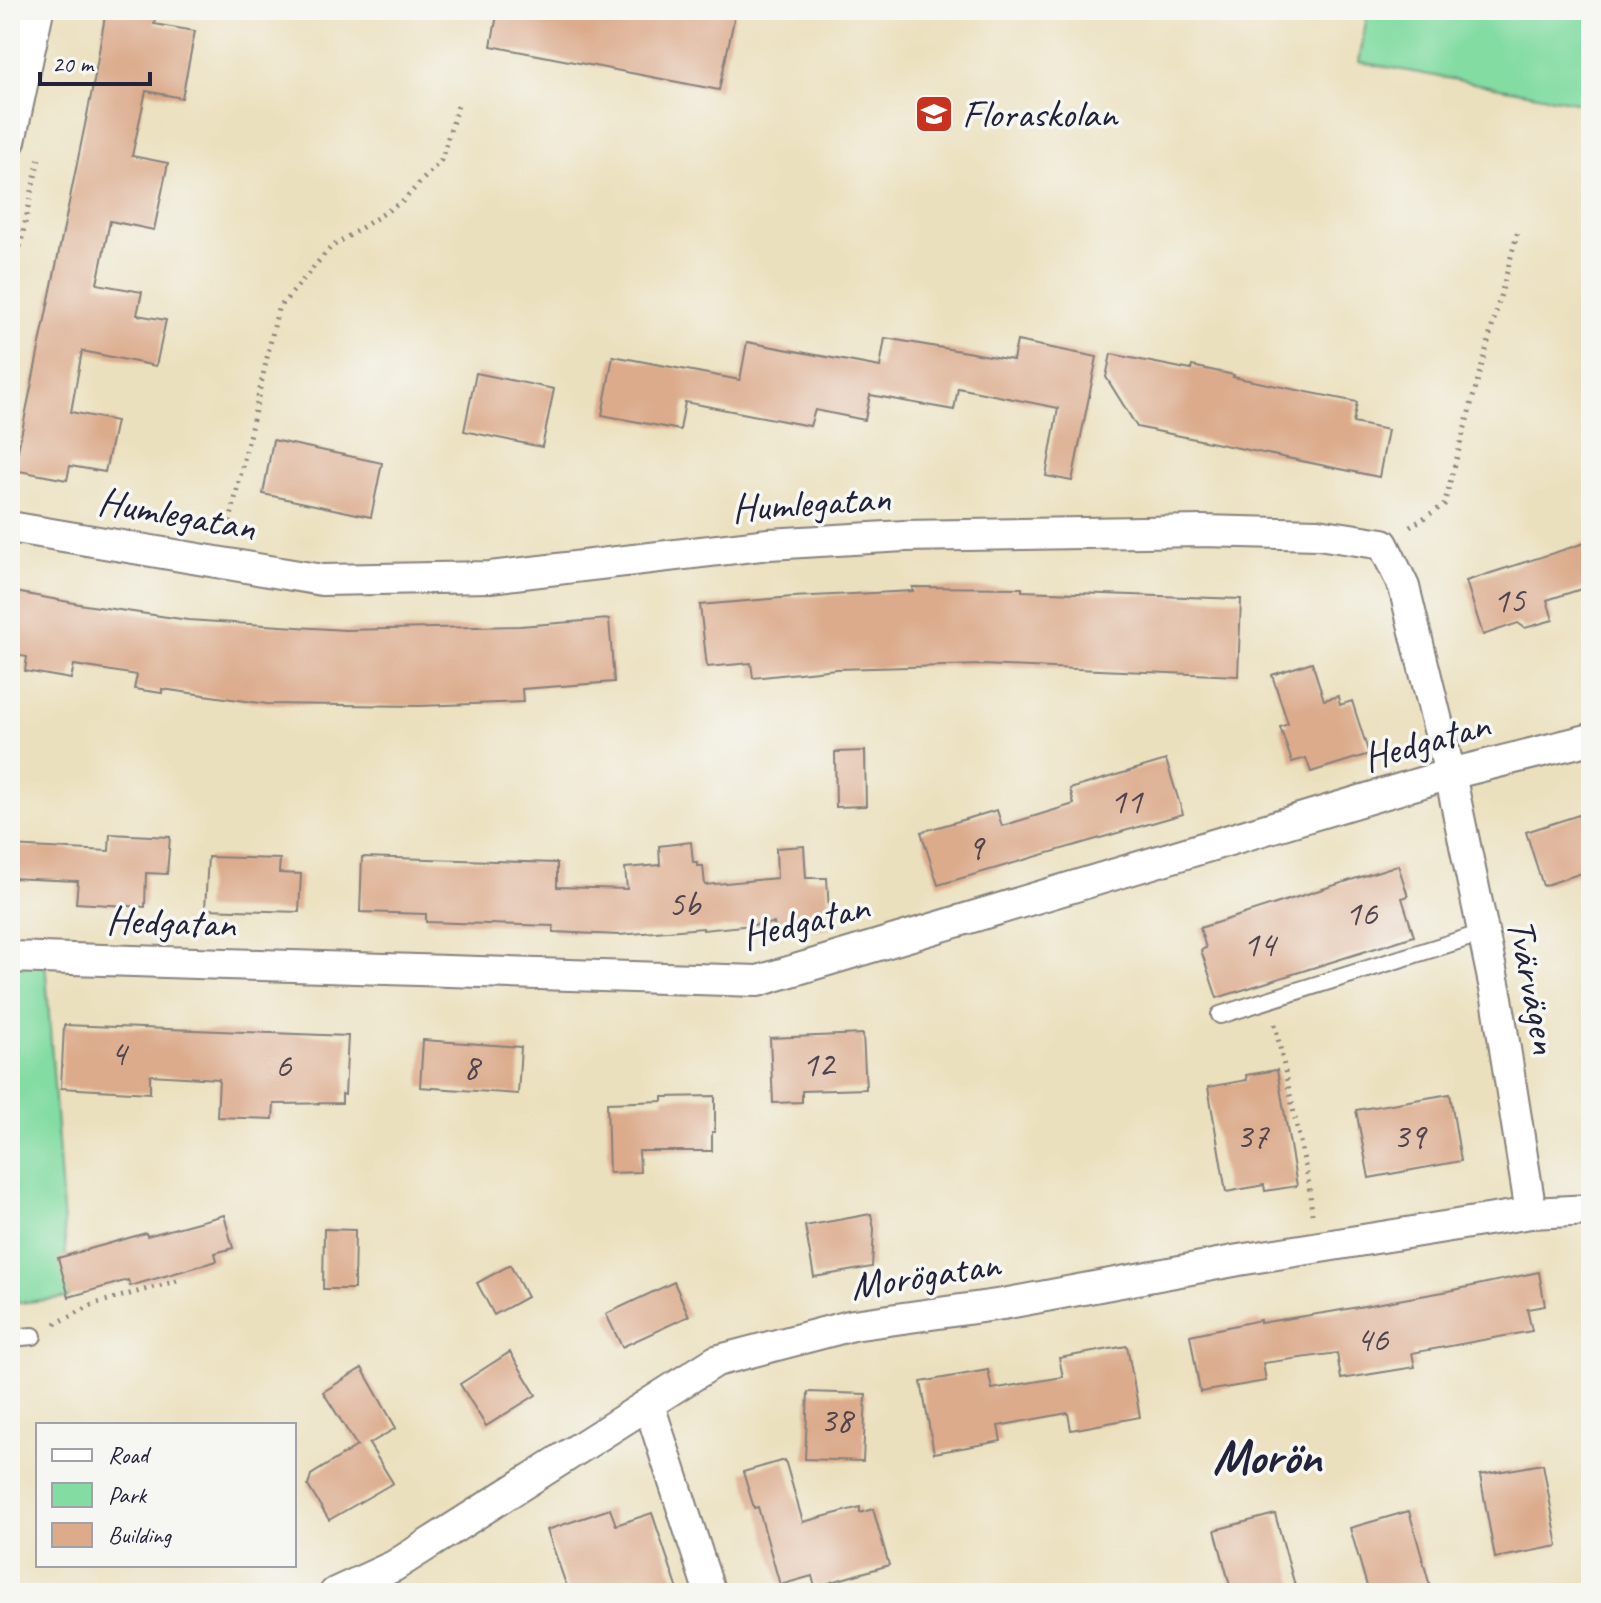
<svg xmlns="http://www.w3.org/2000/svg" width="1601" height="1603" font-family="Caveat,sans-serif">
  <rect width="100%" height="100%" fill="#f6f6f2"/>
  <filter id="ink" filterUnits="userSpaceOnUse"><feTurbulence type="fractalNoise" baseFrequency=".0125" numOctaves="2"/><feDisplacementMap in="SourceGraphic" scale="16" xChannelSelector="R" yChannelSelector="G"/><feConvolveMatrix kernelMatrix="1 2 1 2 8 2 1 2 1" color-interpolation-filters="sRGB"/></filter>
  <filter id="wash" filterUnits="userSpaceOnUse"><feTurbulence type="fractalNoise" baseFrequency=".006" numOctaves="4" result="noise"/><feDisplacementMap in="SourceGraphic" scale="32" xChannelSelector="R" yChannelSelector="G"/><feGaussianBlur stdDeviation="1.8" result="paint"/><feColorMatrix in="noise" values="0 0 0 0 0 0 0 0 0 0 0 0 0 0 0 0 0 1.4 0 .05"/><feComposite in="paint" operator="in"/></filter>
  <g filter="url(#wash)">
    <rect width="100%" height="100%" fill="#ebe0bd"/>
    <g fill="#83dca2" stroke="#527f6e" stroke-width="2">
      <polygon points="1368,10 1591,10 1591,105 1359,62"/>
      <polygon points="10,957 45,958 69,1297 10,1304"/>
    </g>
    <g id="blocks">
      <g fill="#dcab8c">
        <polygon points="106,10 157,10 154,24 195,31 182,98 146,91 132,156 168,163 154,230 110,221 97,284 142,292 137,315 166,320 156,366 82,351 71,412 116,421 105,472 70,466 67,480 14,470 94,81"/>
        <polygon points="498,10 736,10 719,90 491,46"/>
        <polygon points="885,338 1013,360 1017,341 1097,357 1072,481 1046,476 1058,408 958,388 954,410 870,395 865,420 815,410 810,426 685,402 680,430 602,415 613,356 740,380 747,342 880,367"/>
        <polygon points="1111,354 1191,370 1192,366 1234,375 1233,377 1357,402 1353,423 1388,430 1379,477 1137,427 1106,377"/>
        <polygon points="476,373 554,389 542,447 464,431"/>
        <polygon points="273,440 382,463 371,517 263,494"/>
        <polygon points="1591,541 1591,586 1547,600 1553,620 1525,628 1518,623 1483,635 1466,581"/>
        <polygon points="912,587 1022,588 1022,591 1241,599 1238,676 982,665 836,669 753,678 751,663 707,667 700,605 792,597 913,591"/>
        <polygon points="10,591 85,605 188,620 345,630 520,626 609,619 614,682 522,689 523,702 419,706 267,704 162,689 162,693 134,689 137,675 74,665 71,679 25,671 27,657 10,654"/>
        <polygon points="1312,662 1324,700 1338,696 1340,705 1352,701 1369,754 1311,772 1306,758 1292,762 1280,727 1288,724 1272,675"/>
        <polygon points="865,751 866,806 836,807 835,752"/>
        <polygon points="1166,760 1183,814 938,885 921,832 997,810 1002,826 1074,804 1070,789"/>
        <polygon points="1591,811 1591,870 1543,886 1526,832"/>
        <polygon points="110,834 170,837 167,874 146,873 145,907 76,903 78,881 10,878 10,846 109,851"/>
        <polygon points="691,842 693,862 697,862 697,866 703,866 705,885 777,878 776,848 804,846 806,878 827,878 830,929 775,931 774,923 703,930 703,928 619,935 553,932 553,926 426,922 426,914 360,912 362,857 557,863 557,887 627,889 625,868 660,865 659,846"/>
        <polygon points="208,857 280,859 279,873 301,874 299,912 205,909"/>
        <polygon points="1398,865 1408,896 1402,898 1414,936 1217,998 1201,950 1206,948 1200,928"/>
        <polygon points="64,1025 348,1036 345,1095 342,1094 342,1103 274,1104 273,1119 217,1117 219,1079 150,1075 150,1093 61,1088"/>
        <polygon points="863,1034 866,1089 802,1091 802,1102 773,1103 770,1038"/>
        <polygon points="423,1040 521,1047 518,1094 420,1087"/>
        <polygon points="1277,1070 1297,1186 1265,1191 1264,1185 1226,1192 1208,1087 1247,1080 1246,1075"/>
        <polygon points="1450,1094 1461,1161 1369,1178 1356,1110"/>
        <polygon points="715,1096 715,1132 712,1132 712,1151 639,1151 640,1172 609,1173 607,1103 663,1101 663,1097"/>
        <polygon points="871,1214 874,1229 872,1267 814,1277 805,1226"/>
        <polygon points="224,1215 233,1248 215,1253 217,1261 130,1286 128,1280 69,1297 58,1258 146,1233 147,1236"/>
        <polygon points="324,1229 355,1230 354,1289 323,1289"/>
        <polygon points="510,1265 527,1297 494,1315 477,1283"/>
        <polygon points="1539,1272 1545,1306 1527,1309 1532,1331 1412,1353 1415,1367 1341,1379 1337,1353 1263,1363 1266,1381 1200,1392 1190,1335 1260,1320 1260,1323 1330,1312 1449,1291"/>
        <polygon points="674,1282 689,1316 622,1347 606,1314"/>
        <polygon points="1127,1346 1140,1417 1071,1430 1068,1413 998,1426 1001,1441 934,1453 921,1382 988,1370 992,1389 1063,1377 1059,1358"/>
        <polygon points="510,1352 536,1395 486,1426 460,1384"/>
        <polygon points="362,1368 396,1428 369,1444 393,1483 329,1520 308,1486 311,1475 357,1446 323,1392"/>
        <polygon points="808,1392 866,1394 863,1461 805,1459"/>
        <polygon points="785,1460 803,1522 860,1507 860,1513 873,1509 889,1565 815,1587 812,1576 780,1585 758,1507 754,1508 743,1472"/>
        <polygon points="1543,1464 1558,1546 1495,1558 1480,1475"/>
        <polygon points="610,1509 616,1525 652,1513 679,1593 569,1593 547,1530"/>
        <polygon points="1409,1511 1432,1593 1369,1593 1350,1528"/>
        <polygon points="1275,1514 1297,1593 1232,1593 1215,1530"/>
      </g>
    </g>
  </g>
  <g filter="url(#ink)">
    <use href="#blocks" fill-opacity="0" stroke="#86817c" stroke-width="2"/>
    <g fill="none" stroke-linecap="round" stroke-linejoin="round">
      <g stroke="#86817c" stroke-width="20">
        <g id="lane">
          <polyline points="1220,1015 1483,933"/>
          <polyline points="10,1338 33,1336"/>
        </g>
      </g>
      <g stroke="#86817c" stroke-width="34">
        <g id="street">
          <polyline points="10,141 38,10"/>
          <polyline points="10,527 322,580 490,577 769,544 904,536 1202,531 1318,534 1383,544 1404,587 1450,774 1497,998 1531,1213"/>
          <polyline points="10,957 758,981 1450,774 1591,739"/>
          <polyline points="649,1405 710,1593"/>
          <polyline points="335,1593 394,1566 716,1361 853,1325 1003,1304 1239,1260 1531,1213 1591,1210"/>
        </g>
      </g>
      <g stroke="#86817c" stroke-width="5" stroke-dasharray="2 6" stroke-linecap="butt">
        <polyline points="10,294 39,158"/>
        <polyline points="1410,527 1444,505 1518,231"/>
        <polyline points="228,530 278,309 330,248 403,201 441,160 458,105"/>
        <polyline points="1275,1024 1309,1184 1312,1214"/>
        <polyline points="55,1324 94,1304 180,1280"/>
      </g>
      <use href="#lane" stroke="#fff" stroke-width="16"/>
      <use href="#street" stroke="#fff" stroke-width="30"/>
    </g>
  </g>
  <defs>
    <g id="school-square" transform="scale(2)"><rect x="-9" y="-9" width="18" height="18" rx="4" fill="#c8321e" stroke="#f6f6f2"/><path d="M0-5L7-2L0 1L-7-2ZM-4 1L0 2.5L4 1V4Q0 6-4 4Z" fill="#fff"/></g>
  </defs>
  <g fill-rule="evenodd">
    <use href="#school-square" x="934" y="114"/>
  </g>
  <g text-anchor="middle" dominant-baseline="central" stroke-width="7" stroke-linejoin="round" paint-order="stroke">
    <g font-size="36" fill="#50444f">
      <text x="1509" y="600">15</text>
      <text x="1126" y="801">11</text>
      <text x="975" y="847">9</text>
      <text x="684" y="904">5b</text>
      <text x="1361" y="913">16</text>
      <text x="1259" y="944">14</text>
      <text x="118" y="1053">4</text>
      <text x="818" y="1064">12</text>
      <text x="283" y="1065">6</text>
      <text x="471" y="1067">8</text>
      <text x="1252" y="1136">37</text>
      <text x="1409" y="1136">39</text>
      <text x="1372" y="1339">46</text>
      <text x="836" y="1420">38</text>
    </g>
    <g font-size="40" fill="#22223b" stroke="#f6f6f2" text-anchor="start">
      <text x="962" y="114">Floraskolan</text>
    </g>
    <g font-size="40" fill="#22223b" stroke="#f6f6f2">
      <text transform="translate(811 503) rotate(-4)">Humlegatan</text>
      <text transform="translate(177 514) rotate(10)">Humlegatan</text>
      <text transform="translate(1426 741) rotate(-16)">Hedgatan</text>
      <text transform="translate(805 921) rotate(-14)">Hedgatan</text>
      <text transform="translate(171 922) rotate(2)">Hedgatan</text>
      <text transform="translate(1533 986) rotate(79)">Tvärvägen</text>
      <text transform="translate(925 1275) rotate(-9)">Morögatan</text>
    </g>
    <g font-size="48" font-weight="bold" fill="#22223b" stroke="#f6f6f2">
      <text x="1267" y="1457">Morön</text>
    </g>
  </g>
  <rect width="1601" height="1603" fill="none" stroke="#f6f6f2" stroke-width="40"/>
  <rect x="36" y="1423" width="260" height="144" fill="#f6f6f2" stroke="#a1a1a9" stroke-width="2"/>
  <rect x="52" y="1449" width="40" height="12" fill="#ffffff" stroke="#a1a1a9" stroke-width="2"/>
  <text x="108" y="1463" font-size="24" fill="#22223b">Road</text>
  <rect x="52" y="1483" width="40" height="24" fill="#83dca2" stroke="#a1a1a9" stroke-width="2"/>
  <text x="108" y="1503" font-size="24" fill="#22223b">Park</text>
  <rect x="52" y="1523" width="40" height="24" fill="#dcab8c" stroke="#a1a1a9" stroke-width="2"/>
  <text x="108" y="1543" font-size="24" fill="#22223b">Building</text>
  <path d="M40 72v12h110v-12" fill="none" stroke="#22223b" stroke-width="4"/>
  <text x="52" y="72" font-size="24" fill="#22223b" stroke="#f6f6f2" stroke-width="6" paint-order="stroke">20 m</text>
</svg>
